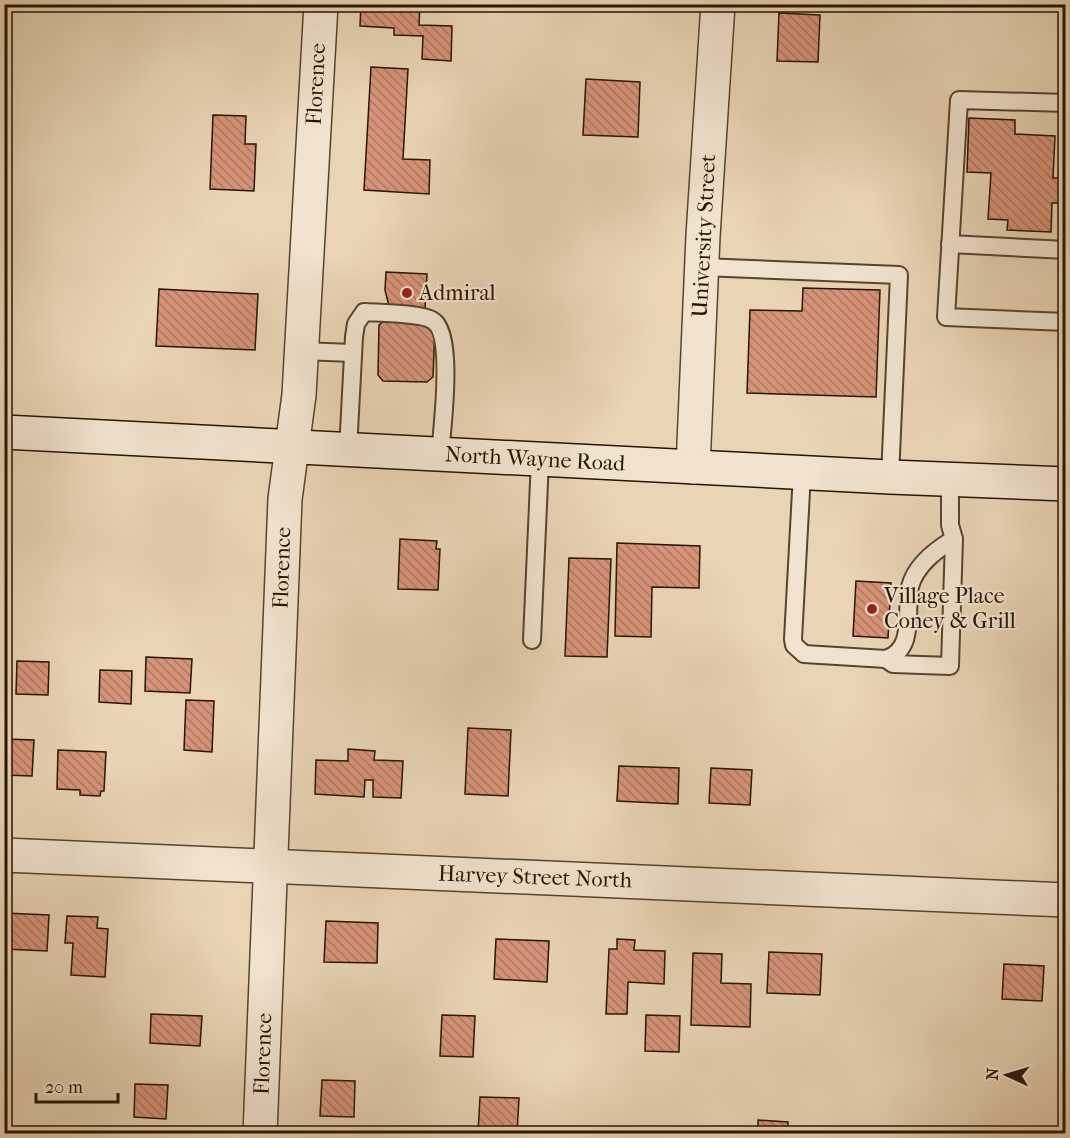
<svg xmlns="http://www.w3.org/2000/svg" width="1070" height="1138" font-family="'IM FELL French Canon',serif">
  <defs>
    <pattern id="building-back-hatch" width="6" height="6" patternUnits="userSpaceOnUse" patternTransform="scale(1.5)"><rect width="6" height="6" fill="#d79379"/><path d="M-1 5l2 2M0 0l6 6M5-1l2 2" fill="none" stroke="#ae7761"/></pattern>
  </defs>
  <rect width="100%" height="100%" fill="#e9d4b5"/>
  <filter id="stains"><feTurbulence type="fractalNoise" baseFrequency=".00333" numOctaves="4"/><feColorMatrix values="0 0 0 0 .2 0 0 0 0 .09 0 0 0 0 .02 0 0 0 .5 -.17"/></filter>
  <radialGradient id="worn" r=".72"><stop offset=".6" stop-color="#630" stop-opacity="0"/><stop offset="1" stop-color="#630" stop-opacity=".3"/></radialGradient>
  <g fill="url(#building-back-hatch)" stroke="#271402" stroke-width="1.5">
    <polygon points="361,4 420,4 419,25 452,26 451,61 422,59 423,36 394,35 394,28 360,26"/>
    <polygon points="779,13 820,15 818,62 777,61"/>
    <polygon points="371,67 408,69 403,159 430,160 429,194 364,190"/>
    <polygon points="586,79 640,82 638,137 583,135"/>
    <polygon points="213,115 246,116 245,144 256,144 254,191 210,189"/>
    <polygon points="969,118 1015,120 1015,134 1055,136 1053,178 1065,178 1063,203 1052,203 1051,232 1007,230 1008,220 988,219 991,173 967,172"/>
    <polygon points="386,272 427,274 425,308 389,306 385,290"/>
    <polygon points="803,288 880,290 876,397 747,393 750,310 802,311"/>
    <polygon points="159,289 258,294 255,350 156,346"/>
    <polygon points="385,320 430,321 435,327 433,377 427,382 383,381 378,375 379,325"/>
    <polygon points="400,539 437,541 436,549 440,549 438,590 398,589"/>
    <polygon points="617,543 700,546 699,588 652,587 651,637 615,636"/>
    <polygon points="569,558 611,559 607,657 565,656"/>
    <polygon points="856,581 891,583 888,638 853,636"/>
    <polygon points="146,657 192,659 190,693 145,691"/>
    <polygon points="17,661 49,662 48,695 16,694"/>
    <polygon points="100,670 132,671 131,704 99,702"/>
    <polygon points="186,700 214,701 212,752 184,750"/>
    <polygon points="468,728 511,730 508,796 465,794"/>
    <polygon points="4,739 34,740 32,776 4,775"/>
    <polygon points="348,749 375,751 374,760 403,761 401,798 373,797 373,780 365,780 364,797 315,794 316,760 348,761"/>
    <polygon points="58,750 106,752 104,791 101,791 100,796 80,795 80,790 57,789"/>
    <polygon points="619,766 679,768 678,804 617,801"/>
    <polygon points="711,768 752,770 750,805 709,803"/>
    <polygon points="4,913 49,915 47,951 4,949"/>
    <polygon points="67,916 98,917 97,928 108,929 105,977 71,975 73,943 65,943"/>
    <polygon points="326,921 378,923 377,963 324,962"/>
    <polygon points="496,939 549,941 547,982 494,979"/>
    <polygon points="617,939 635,940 634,950 665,951 664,984 628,982 627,1014 606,1014 609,949 617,949"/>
    <polygon points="769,952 822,954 820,995 767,993"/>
    <polygon points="693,953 722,954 721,983 751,984 750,1027 691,1025"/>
    <polygon points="1004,964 1044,966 1042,1001 1002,999"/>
    <polygon points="151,1014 202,1016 200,1046 150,1043"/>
    <polygon points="442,1015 475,1016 473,1057 440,1056"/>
    <polygon points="646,1015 680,1016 679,1052 645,1051"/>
    <polygon points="322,1080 355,1081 354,1117 320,1116"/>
    <polygon points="135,1084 168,1085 166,1119 134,1117"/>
    <polygon points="480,1097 519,1098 517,1134 478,1133"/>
    <polygon points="758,1120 788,1122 787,1134 758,1134"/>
    <polygon points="5,1131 27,1132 27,1134 5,1134"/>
  </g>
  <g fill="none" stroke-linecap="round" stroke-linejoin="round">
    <g stroke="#58442f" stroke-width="20">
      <g id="service">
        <polyline points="1066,103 959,100 946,317 1066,322"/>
        <polyline points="950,244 1066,250"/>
        <polyline points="702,267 899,275 890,477"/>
        <polyline points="301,351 353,353"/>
        <path d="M348 450 354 337 356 324 364 312C379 313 420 313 432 320 455 332 442 429 440 454"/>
        <path d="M802 473 793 639 794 645 804 654 886 659C916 649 905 611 910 587 915 566 937 549 954 539"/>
        <polyline points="532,640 540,460"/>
        <polyline points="886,659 893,664 950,666 954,539 950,525 950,479"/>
      </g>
    </g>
    <g stroke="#58442f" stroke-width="36">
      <g id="minor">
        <polyline points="693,467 703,236 718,4"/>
        <polyline points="4,855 1066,900"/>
        <polyline points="260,1134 285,499 299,395 321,4"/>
      </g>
    </g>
    <g stroke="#271402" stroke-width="36">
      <polyline id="secondary" points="4,432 890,477 1066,484"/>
    </g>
    <use href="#service" stroke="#f1e3cf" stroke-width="16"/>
    <use href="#minor" stroke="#f1e3cf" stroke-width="33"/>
    <use href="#secondary" stroke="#f1e3cf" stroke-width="33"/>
  </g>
  <g fill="#8f2418" stroke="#f1e3cf" stroke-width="2">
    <circle cx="407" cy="293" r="6"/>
    <circle cx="872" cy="609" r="6"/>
  </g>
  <g text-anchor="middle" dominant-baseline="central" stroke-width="4.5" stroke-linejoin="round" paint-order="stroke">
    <g font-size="22" fill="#271402" stroke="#f1e3cf">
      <text transform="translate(316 84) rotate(-87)">Florence</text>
      <text transform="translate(704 236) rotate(-87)">University Street</text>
      <text transform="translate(535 459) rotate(3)">North Wayne Road</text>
      <text transform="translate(282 568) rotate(-88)">Florence</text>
      <text transform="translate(535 877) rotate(2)">Harvey Street North</text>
      <text transform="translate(263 1054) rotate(-88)">Florence</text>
    </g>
    <g font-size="22" fill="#271402" stroke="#f1e3cf" text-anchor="start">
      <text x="419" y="293">Admiral</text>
      <text x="884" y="596">Village Place<tspan x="884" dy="25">Coney &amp; Grill</tspan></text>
    </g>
  </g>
  <rect width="1070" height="1138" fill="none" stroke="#e9d4b5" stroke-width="24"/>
  <rect x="6" y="6" width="1058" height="1126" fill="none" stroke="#271402" stroke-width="3"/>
  <rect x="12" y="12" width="1046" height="1114" fill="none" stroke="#271402" stroke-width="1.5"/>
  <g transform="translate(1007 1075) rotate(274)" stroke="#f1e3cf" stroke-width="4.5" paint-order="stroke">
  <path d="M0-4.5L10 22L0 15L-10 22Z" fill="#271402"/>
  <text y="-9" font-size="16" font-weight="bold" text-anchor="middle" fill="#271402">N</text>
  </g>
  <path d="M36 1093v9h82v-9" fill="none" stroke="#271402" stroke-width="3"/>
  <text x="45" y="1093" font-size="18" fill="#271402" stroke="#f1e3cf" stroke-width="4.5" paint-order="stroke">20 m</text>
  <rect width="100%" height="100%" filter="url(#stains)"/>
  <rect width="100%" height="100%" fill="url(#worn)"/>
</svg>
